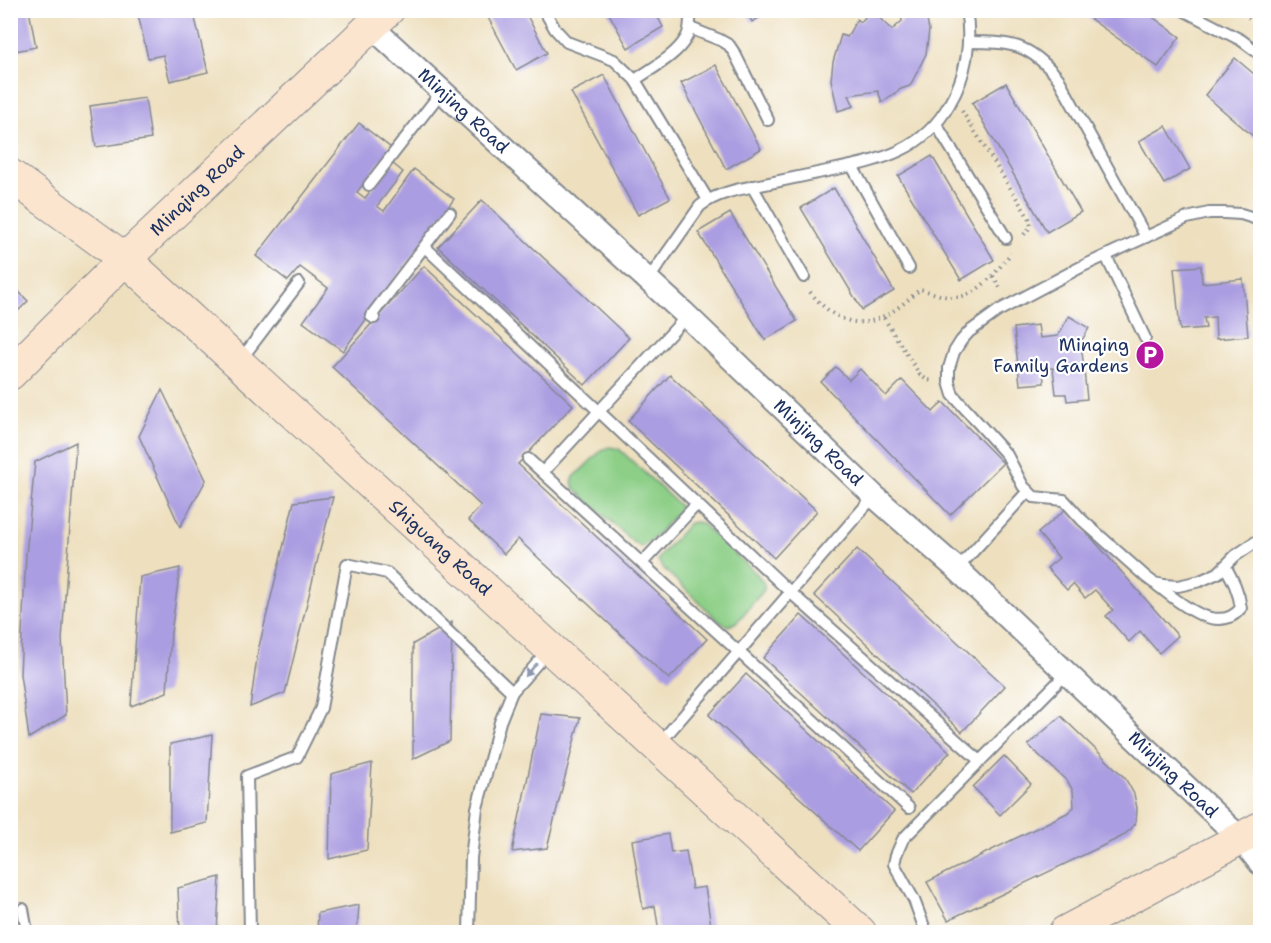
<svg xmlns="http://www.w3.org/2000/svg" width="1271" height="943" font-family="'Shantell Sans',sans-serif">
  <rect width="100%" height="100%" fill="#fff"/>
  <filter id="ink" filterUnits="userSpaceOnUse"><feTurbulence type="fractalNoise" baseFrequency=".0167" numOctaves="2"/><feDisplacementMap in="SourceGraphic" scale="12" xChannelSelector="R" yChannelSelector="G"/><feConvolveMatrix kernelMatrix="1 2 1 2 8 2 1 2 1" color-interpolation-filters="sRGB"/></filter>
  <filter id="wash" filterUnits="userSpaceOnUse"><feTurbulence type="fractalNoise" baseFrequency=".008" numOctaves="4" result="noise"/><feDisplacementMap in="SourceGraphic" scale="24" xChannelSelector="R" yChannelSelector="G"/><feGaussianBlur stdDeviation="1.35" result="paint"/><feColorMatrix in="noise" values="0 0 0 0 0 0 0 0 0 0 0 0 0 0 0 0 0 1.4 0 .05"/><feComposite in="paint" operator="in"/></filter>
  <g filter="url(#wash)">
    <rect width="100%" height="100%" fill="#eee0bf"/>
    <g fill="#8dcf87" stroke="#547f72" stroke-width="1.5">
      <polygon points="610,447 619,449 679,505 679,511 650,542 641,547 634,543 575,489 572,482 574,477 602,450"/>
      <polygon points="697,522 702,524 758,575 764,584 764,590 737,622 729,626 720,622 662,567 658,560 662,554 689,523"/>
    </g>
    <g id="blocks">
      <g fill="#ab9de1">
        <polygon points="10,10 29,10 36,47 10,52"/>
        <polygon points="137,10 193,10 208,72 170,81 163,55 148,58"/>
        <polygon points="484,10 524,10 547,53 516,70"/>
        <polygon points="607,10 654,10 663,27 628,48"/>
        <polygon points="746,10 773,10 752,22"/>
        <polygon points="871,10 892,30 902,21 901,10 925,10 929,30 926,54 910,86 901,89 882,102 878,91 849,95 854,106 838,111 831,80 833,62 841,35 847,37 857,19 861,22"/>
        <polygon points="1078,10 1143,10 1180,37 1158,67"/>
        <polygon points="1235,58 1260,79 1260,142 1205,95"/>
        <polygon points="716,65 761,149 726,169 681,83"/>
        <polygon points="604,75 670,198 638,215 571,92"/>
        <polygon points="1006,83 1081,212 1047,232 972,103"/>
        <polygon points="145,98 151,139 96,147 90,106"/>
        <polygon points="359,123 391,148 357,192 365,198 392,163 403,172 377,206 384,211 414,169 454,199 343,351 303,322 328,288 300,267 288,281 256,256"/>
        <polygon points="1166,126 1190,169 1164,184 1139,141"/>
        <polygon points="932,156 994,260 961,280 898,176"/>
        <polygon points="834,188 894,291 862,310 801,208"/>
        <polygon points="482,200 629,338 585,385 438,247"/>
        <polygon points="730,213 797,321 765,340 698,232"/>
        <polygon points="424,266 573,405 518,464 707,639 669,679 518,539 504,554 468,520 481,506 332,367"/>
        <polygon points="1201,266 1202,283 1243,279 1248,336 1216,339 1215,317 1204,318 1206,328 1180,330 1174,268"/>
        <polygon points="10,283 28,301 10,319"/>
        <polygon points="1069,316 1089,328 1081,342 1087,399 1067,401 1066,394 1056,394 1053,368 1043,369 1044,383 1020,385 1014,328 1038,325 1040,338 1058,336"/>
        <polygon points="836,367 849,380 860,369 886,396 902,380 933,412 943,402 1003,463 950,515 821,382"/>
        <polygon points="670,375 817,511 774,558 628,421"/>
        <polygon points="162,390 206,480 180,527 139,436"/>
        <polygon points="76,442 62,639 66,715 29,738 20,674 26,555 35,462"/>
        <polygon points="333,497 285,693 250,707 258,651 294,502"/>
        <polygon points="1066,509 1178,636 1159,653 1140,631 1129,642 1106,616 1113,610 1095,590 1085,598 1073,584 1067,590 1047,568 1059,558 1038,533"/>
        <polygon points="857,549 1005,686 962,732 814,595"/>
        <polygon points="180,568 171,633 167,692 131,706 140,577"/>
        <polygon points="801,615 950,752 911,794 763,658"/>
        <polygon points="452,622 450,741 413,759 413,644"/>
        <polygon points="746,674 894,811 858,851 709,715"/>
        <polygon points="541,714 580,718 547,848 512,852"/>
        <polygon points="1061,716 1125,778 1134,794 1137,808 1136,821 1131,829 1121,837 948,920 927,882 1067,813 1074,807 1073,791 1068,782 1028,745"/>
        <polygon points="212,735 207,823 170,832 170,744"/>
        <polygon points="1004,756 1031,784 1000,815 973,787"/>
        <polygon points="372,763 367,850 329,859 331,774"/>
        <polygon points="668,834 671,853 686,851 692,889 705,887 712,932 659,932 655,906 643,909 632,840"/>
        <polygon points="220,877 217,932 180,932 178,888"/>
        <polygon points="359,905 357,932 317,932 318,913"/>
      </g>
    </g>
  </g>
  <g filter="url(#ink)">
    <use href="#blocks" fill-opacity="0" stroke="#84888e" stroke-width="1.5"/>
    <g fill="none" stroke-linecap="round" stroke-linejoin="round">
      <g stroke="#84888e" stroke-width="14">
        <g id="lane">
          <polyline points="544,10 555,29 567,42 614,60 635,80 708,200"/>
          <polyline points="1183,10 1241,40 1260,54"/>
          <polyline points="690,28 720,40 729,45 735,54 768,120"/>
          <path d="M968 42C1011 42 1029 43 1058 78L1146 237"/>
          <path d="M635 80C652 68 676 56 686 38 691 30 690 20 690 10"/>
          <polyline points="936,124 1006,238"/>
          <polyline points="852,166 909,268"/>
          <polyline points="369,185 442,91"/>
          <polyline points="752,186 804,277"/>
          <polyline points="1260,220 1241,214 1224,213 1209,213 1187,218 1081,267 998,311 969,332 961,341 954,352 949,368 949,382 953,395 1007,455 1023,486 1034,497 1064,500 1082,520 1146,577 1154,583 1164,585 1178,586 1200,581 1218,573 1235,556 1260,539"/>
          <polyline points="425,247 790,592 980,761"/>
          <polyline points="1106,256 1145,338"/>
          <path d="M648 280 700 206C717 193 739 189 760 185 784 180 808 175 832 170 881 160 924 151 950 103 966 76 972 42 966 10"/>
          <polyline points="374,318 371,316 450,213"/>
          <polyline points="239,362 299,283"/>
          <polyline points="528,459 909,808"/>
          <polyline points="543,472 687,316"/>
          <polyline points="642,563 697,504"/>
          <polyline points="957,569 1028,491"/>
          <path d="M1157 585C1177 601 1218 637 1241 608 1239 592 1233 580 1225 566"/>
          <polyline points="658,745 874,496"/>
          <polyline points="23,909 27,932"/>
          <polyline points="250,932 247,776 297,757 321,708 347,564 387,573 512,692"/>
          <polyline points="469,932 471,858 477,808 500,722 512,692 548,651"/>
          <polyline points="926,932 914,900 894,864 896,855 903,839 1067,673"/>
        </g>
      </g>
      <g stroke="#84888e" stroke-width="26">
        <g id="street">
          <path id="s1" d="M372 27 683 312 874 496 957 569 1240 838 1260 863"/>
        </g>
      </g>
      <g stroke="#84888e" stroke-width="34">
        <g id="secondary">
          <path id="s2" d="M10 175 125 259 860 932"/>
          <path id="s3" d="M10 374 125 259 388 10"/>
          <polyline points="1065,932 1260,828"/>
        </g>
      </g>
      <g stroke="#84888e" stroke-width="4" stroke-dasharray="1.5 4.5" stroke-linecap="butt">
        <polyline points="1239,10 1260,27"/>
        <polyline points="962,111 1029,218 1031,226 1022,237"/>
        <polyline points="993,276 1002,291"/>
        <path d="M810 292C849 339 881 326 920 289 931 292 942 297 953 297 976 299 999 269 1011 253"/>
        <polyline points="884,318 920,375 927,380 934,381"/>
      </g>
      <use href="#lane" stroke="#fff" stroke-width="10"/>
      <use href="#street" stroke="#fff" stroke-width="22"/>
      <use href="#secondary" stroke="#fbe5cf" stroke-width="32"/>
    </g>
    <defs><path id="oneway-solid" d="M-6-.8H1V-3.2L6.5 0L1 3.2V.8H-6Z" transform="scale(1.5)"/></defs>
    <use fill="#8d97ae" href="#oneway-solid" transform="translate(531 670) rotate(131)"/>
  </g>
  <defs>
    <g id="parking-disc" transform="scale(1.5)"><circle r="9.5" fill="#b5179e" stroke="#fff"/><path d="M-3.5-5.5H1a3.5 3.5 0 0 1 0 7H-1V5.5H-3.5ZM-1-3.4V-.6H.8a1.4 1.4 0 0 0 0-2.8Z" fill="#fff"/></g>
  </defs>
  <g fill-rule="evenodd">
    <use href="#parking-disc" x="1150" y="355"/>
  </g>
  <g text-anchor="middle" dominant-baseline="central" stroke-width="4.5" stroke-linejoin="round" paint-order="stroke">
    <g font-size="18" fill="#1b2f5e" stroke="#fff">
      <text stroke="none"><textPath href="#s1" startOffset="124">Minjing Road</textPath></text>
      <text stroke="none"><textPath href="#s3" startOffset="262">Minqing Road</textPath></text>
      <text stroke="none"><textPath href="#s1" startOffset="610">Minjing Road</textPath></text>
      <text stroke="none"><textPath href="#s2" startOffset="570">Shiguang Road</textPath></text>
      <text stroke="none"><textPath href="#s1" startOffset="1096">Minjing Road</textPath></text>
    </g>
    <g font-size="18" fill="#1b2f5e" stroke="#fff" text-anchor="end">
      <text x="1129" y="345">Minqing<tspan x="1129" dy="21">Family Gardens</tspan></text>
    </g>
  </g>
  <rect width="1271" height="943" fill="none" stroke="#fff" stroke-width="36"/>
</svg>
